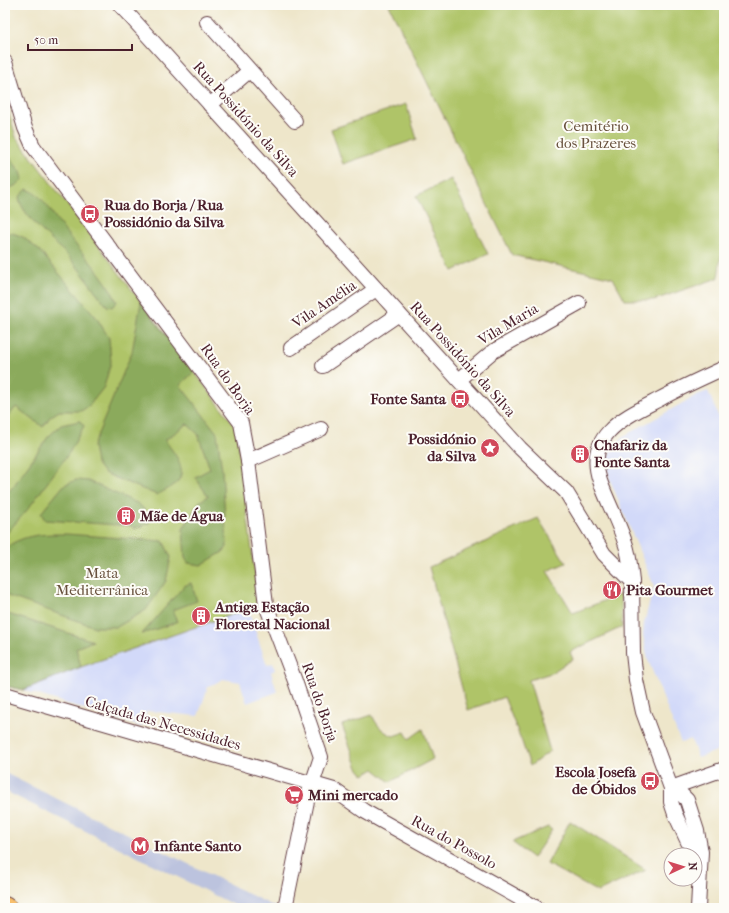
<svg xmlns="http://www.w3.org/2000/svg" width="729" height="913" font-family="'IM FELL French Canon',serif">
  <rect width="100%" height="100%" fill="#fdfcf7"/>
  <filter id="ink" filterUnits="userSpaceOnUse"><feTurbulence type="fractalNoise" baseFrequency=".025" numOctaves="2"/><feDisplacementMap in="SourceGraphic" scale="8" xChannelSelector="R" yChannelSelector="G"/><feConvolveMatrix kernelMatrix="1 2 1 2 8 2 1 2 1" color-interpolation-filters="sRGB"/></filter>
  <filter id="wash" filterUnits="userSpaceOnUse"><feTurbulence type="fractalNoise" baseFrequency=".012" numOctaves="4" result="noise"/><feDisplacementMap in="SourceGraphic" scale="16" xChannelSelector="R" yChannelSelector="G"/><feGaussianBlur stdDeviation="0.9" result="paint"/><feColorMatrix in="noise" values="0 0 0 0 0 0 0 0 0 0 0 0 0 0 0 0 0 1.4 0 .05"/><feComposite in="paint" operator="in"/></filter>
  <g filter="url(#wash)">
    <rect width="100%" height="100%" fill="#eee6ca"/>
    <g fill="#d2d9f9">
      <polygon points="708,391 724,430 724,748 698,758 691,739 681,743 648,660 643,635 644,623 654,586 610,480 607,468 609,455 612,448 624,436 697,395"/>
      <polygon points="248,609 267,665 273,663 275,670 271,672 277,692 247,703 240,682 223,679 208,687 198,716 147,711 142,727 23,690 81,667"/>
    </g>
    <polygon fill="#bcc3de" points="5,773 267,903 278,908 240,908 5,791"/>
    <g fill="#afc468" stroke="#7c724a">
      <polygon points="389,5 724,5 724,252 721,255 718,278 654,300 625,300 613,278 512,255"/>
      <polygon points="5,99 16,137 236,427 259,605 81,667 23,690 5,686"/>
      <polygon points="406,104 417,139 343,164 331,129"/>
      <polygon points="451,179 488,254 453,271 416,196"/>
      <polygon points="538,518 566,563 547,571 573,613 621,594 622,627 570,652 573,659 551,673 529,680 550,751 530,766 522,742 504,697 468,710 429,567"/>
      <path d="M372 715C377 726 382 731 393 736L405 732 409 739 423 729 433 759 390 782 374 769 364 775 358 768 342 725Z"/>
      <polygon points="570,821 646,870 598,892 547,864"/>
      <polygon points="548,827 552,830 533,858 512,842"/>
    </g>
    <g fill="#8baa5c" stroke="#6a6444">
      <polygon points="5,152 21,172 23,179 17,185 10,188 5,186"/>
      <path d="M27 189C44 195 53 216 64 230 82 254 105 275 117 302L112 307 107 306C94 290 82 272 69 257 56 243 21 216 19 197Z"/>
      <polygon points="10,232 23,237 40,251 96,317 109,338 111,362 104,387 89,406 81,411 59,411 50,417 43,427 16,407 8,417 5,414 5,237"/>
      <path d="M141 302 194 372 180 385 217 433 222 470 227 547 223 552 201 565 188 563 185 558 183 529 199 502 208 496 195 477 210 469 198 434 187 424 165 440C172 451 188 467 178 481 174 487 163 491 157 495L104 473 96 463 93 446 132 352Z"/>
      <polygon points="80,421 84,426 69,453 28,509 5,535 5,494 12,488 48,437 61,425"/>
      <polygon points="76,480 88,481 139,504 148,514 149,523 135,529 133,526 45,520 41,513 64,485"/>
      <path d="M66 534 163 541 171 557 166 581 146 610 117 627H95L5 595V548C25 534 42 534 66 534Z"/>
      <polygon points="191,583 197,601 173,610 177,622 142,634 184,586"/>
      <polygon points="5,613 93,641 76,648 81,667 23,690 5,686"/>
    </g>
  </g>
  <g filter="url(#ink)">
    <g fill="none" stroke-linecap="round" stroke-linejoin="round">
      <g stroke="#633d43" stroke-width="16">
        <g id="minor">
          <polyline points="120,5 520,448 566,492 604,554 632,582 633,653 636,680 643,712 671,788 671,802 675,814 694,855"/>
          <polyline points="207,22 295,121"/>
          <polyline points="5,62 25,128 33,146 241,423 248,461 266,605 295,681 321,757 308,796 285,908"/>
          <polyline points="210,105 249,71"/>
          <polyline points="291,348 376,289"/>
          <polyline points="323,366 399,314"/>
          <polyline points="459,380 492,352 579,303"/>
          <polyline points="248,461 321,429"/>
          <path d="M632 582C631 571 630 560 627 549 621 526 608 504 600 481 584 435 625 417 658 400 680 388 702 378 724 368"/>
          <polyline points="5,694 334,790 364,811 537,908"/>
          <polyline points="671,788 680,793 687,800 697,831 701,852 698,908"/>
          <polyline points="671,788 724,769"/>
        </g>
      </g>
      <g stroke="#633d43" stroke-width="20">
        <polyline id="major" points="5,906 8,908"/>
      </g>
      <use href="#minor" stroke="#fff" stroke-width="14"/>
      <use href="#major" stroke="#f8bf6c" stroke-width="18"/>
    </g>
  </g>
  <defs>
    <g id="bus-disc" transform="scale(1)"><circle r="9.5" fill="#d1495b" stroke="#fdfcf7"/><path d="M-5-6H5V4H4V6H2V4H-2V6H-4V4H-5ZM-3.5-4V0h7V-4ZM-3.5 1.2v1.5H-2V1.2ZM2 1.2v1.5H3.5V1.2Z" fill="#fff"/></g>
    <g id="sight-disc" transform="scale(1)"><circle r="9.5" fill="#d1495b" stroke="#fdfcf7"/><path d="M0-6L1.8-2.2L6-1.7L2.9 1.2L3.7 5.4L0 3.3L-3.7 5.4L-2.9 1.2L-6-1.7L-1.8-2.2Z" fill="#fff"/></g>
    <g id="building-disc" transform="scale(1)"><circle r="9.5" fill="#d1495b" stroke="#fdfcf7"/><path d="M-4-6H4V6H1V3H-1V6H-4ZM-2.5-4.3h1.7v1.8h-1.7ZM.8-4.3h1.7v1.8H.8ZM-2.5-1h1.7V.8h-1.7ZM.8-1h1.7V.8H.8Z" fill="#fff"/></g>
    <g id="restaurant-disc" transform="scale(1)"><circle r="9.5" fill="#d1495b" stroke="#fdfcf7"/><path d="M-5-6h1v4h1v-4h1v4h1v-4h1v5L-1.5 .5V6h-2V.5L-5-1ZM5-6V6H3V1.5H1.5Q1.5-4 5-6Z" fill="#fff"/></g>
    <g id="supermarket-disc" transform="scale(1)"><circle r="9.5" fill="#d1495b" stroke="#fdfcf7"/><path d="M-6-5.5h2.5l.6 2H6L4.5 2H-2.5L-4.4-4H-6ZM-1.5 3.2a1.3 1.3 0 1 0 .1 0ZM3 3.2a1.3 1.3 0 1 0 .1 0Z" fill="#fff"/></g>
    <g id="metro-disc" transform="scale(1)"><circle r="9.5" fill="#d1495b" stroke="#fdfcf7"/><path d="M-5.5 5V-5H-3L0 0L3-5H5.5V5H3V-.5L0 4L-3-.5V5Z" fill="#fff"/></g>
  </defs>
  <g fill-rule="evenodd">
    <use href="#bus-disc" x="90" y="214"/>
    <use href="#bus-disc" x="460" y="399"/>
    <use href="#sight-disc" x="490" y="448"/>
    <use href="#building-disc" x="580" y="454"/>
    <use href="#building-disc" x="126" y="516"/>
    <use href="#restaurant-disc" x="612" y="590"/>
    <use href="#building-disc" x="201" y="616"/>
    <use href="#bus-disc" x="650" y="781"/>
    <use href="#supermarket-disc" x="294" y="795"/>
    <use href="#metro-disc" x="140" y="846"/>
  </g>
  <g text-anchor="middle" dominant-baseline="central" stroke-width="4" stroke-linejoin="round" paint-order="stroke">
    <g font-size="15" fill="#4a1f2b" stroke="#fdfcf7">
      <text transform="translate(246 119) rotate(48)">Rua Possidónio da Silva</text>
      <text transform="translate(324 304) rotate(-34)">Vila Amélia</text>
      <text transform="translate(508 324) rotate(-31)">Vila Maria</text>
      <text transform="translate(463 359) rotate(48)">Rua Possidónio da Silva</text>
      <text transform="translate(228 379) rotate(55)">Rua do Borja</text>
      <text transform="translate(320 702) rotate(71)">Rua do Borja</text>
      <text transform="translate(163 723) rotate(16)">Calçada das Necessidades</text>
      <text transform="translate(454 842) rotate(29)">Rua do Possolo</text>
    </g>
    <g font-size="15" fill="#68513d" stroke="#fdfcf7">
      <text x="596" y="126">Cemitério<tspan x="596" dy="17">dos Prazeres</tspan></text>
      <text x="102" y="573">Mata<tspan x="102" dy="17">Mediterrânica</tspan></text>
    </g>
    <g font-size="15" font-weight="bold" fill="#4a1f2b" stroke="#fdfcf7" text-anchor="start">
      <text x="104" y="205">Rua do Borja / Rua<tspan x="104" dy="17">Possidónio da Silva</tspan></text>
      <text x="446" y="399" text-anchor="end">Fonte Santa</text>
      <text x="476" y="439" text-anchor="end">Possidónio<tspan x="476" dy="17">da Silva</tspan></text>
      <text x="594" y="445">Chafariz da<tspan x="594" dy="17">Fonte Santa</tspan></text>
      <text x="140" y="516">Mãe de Água</text>
      <text x="626" y="590">Pita Gourmet</text>
      <text x="215" y="607">Antiga Estação<tspan x="215" dy="17">Florestal Nacional</tspan></text>
      <text x="636" y="772" text-anchor="end">Escola Josefa<tspan x="636" dy="17">de Óbidos</tspan></text>
      <text x="308" y="795">Mini mercado</text>
      <text x="154" y="846">Infante Santo</text>
    </g>
  </g>
  <rect width="729" height="913" fill="none" stroke="#fdfcf7" stroke-width="20"/>
  <g transform="translate(683 867) rotate(86)"><circle r="19" fill="#fdfcf7" stroke="#b5a4a5"/>
  <path d="M0-3L7 15L0 10L-7 15Z" fill="#d1495b"/>
  <text y="-6" font-size="11" font-weight="bold" text-anchor="middle" fill="#4a1f2b">N</text>
  </g>
  <path d="M28 44v6h104v-6" fill="none" stroke="#4a1f2b" stroke-width="2"/>
  <text x="34" y="44" font-size="12" fill="#4a1f2b" stroke="#fdfcf7" stroke-width="3" paint-order="stroke">50 m</text>
</svg>
